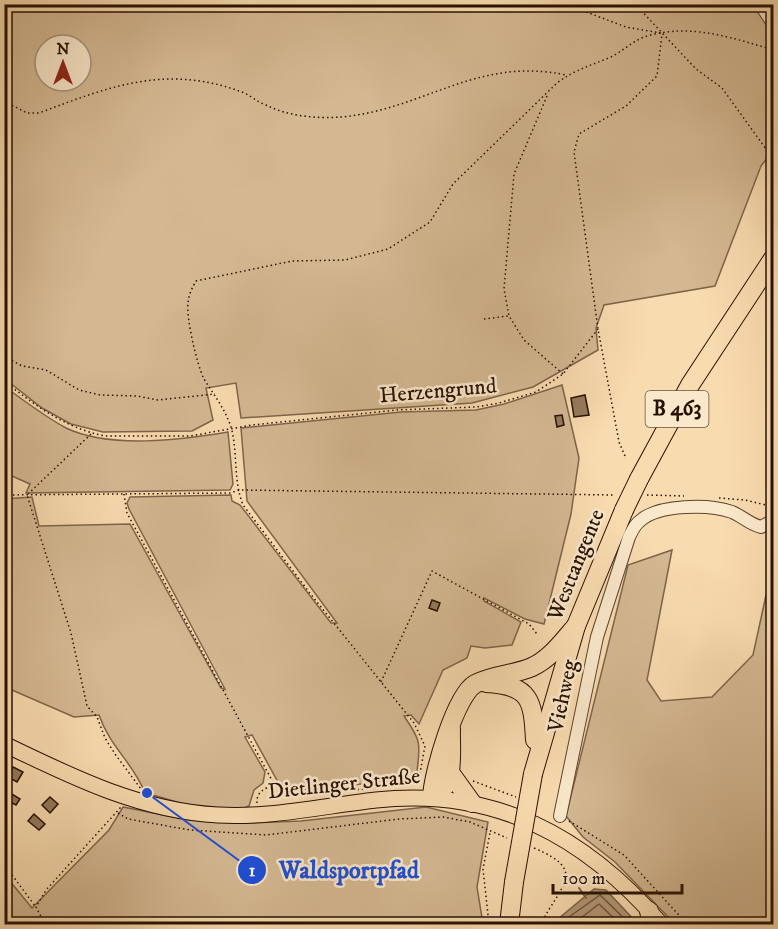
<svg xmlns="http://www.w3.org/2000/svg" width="778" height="929" font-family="'IM FELL DW Pica',serif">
  <rect width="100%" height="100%" fill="#f8dbaf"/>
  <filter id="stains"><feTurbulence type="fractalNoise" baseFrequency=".00333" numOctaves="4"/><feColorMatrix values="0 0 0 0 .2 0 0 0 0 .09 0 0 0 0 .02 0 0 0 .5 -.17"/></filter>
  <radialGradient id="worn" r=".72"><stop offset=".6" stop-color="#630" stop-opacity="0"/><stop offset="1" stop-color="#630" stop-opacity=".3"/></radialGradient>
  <g fill="#d4b892" stroke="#7e644a" stroke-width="1.5" fill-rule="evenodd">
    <path d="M4 5H761L773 29V150L761 166 715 286 604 305 596 328 598 350 533 387 472 403 241 418 236 383 206 388 213 420 192 431 103 432 71 424 42 408 5 379ZM45 45H81V81H45Z"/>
    <path d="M562 385 579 458 571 514 544 624 525 619 484 598V601L521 622 512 645 485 648 471 646 467 658 443 670 419 724 411 715 404 716C420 739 421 742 417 771L407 779 305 790 278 782 252 735 245 737 265 772 263 783 254 790 249 806C220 820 174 800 145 793 134 764 110 747 99 715L74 717 5 687 4 499 32 497 39 526 130 524 221 688 225 689 129 509 127 503 130 497 231 495 232 501 240 505 331 623H337L247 501 241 428 401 412 476 410 504 404Z"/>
    <path d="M4 386C24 401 44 416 66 428 110 449 181 440 228 432L233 484 230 490 26 493 30 484 5 473Z"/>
    <polygon points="672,550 647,680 661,701 712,697 753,655 773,563 773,924 675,924 615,862 583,837 566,816 628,565"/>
    <polygon points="123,807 189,820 247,823 301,821 426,807 488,822 477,887 483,924 5,924 4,874 32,908 109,830"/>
  </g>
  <polygon fill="#b19674" stroke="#7a6046" stroke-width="1.5" points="594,889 606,890 638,924 552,924"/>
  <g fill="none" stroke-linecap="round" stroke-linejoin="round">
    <g stroke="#6c533b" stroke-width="1.5">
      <polyline points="559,924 600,895 630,924"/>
      <polyline points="573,924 599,904 620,924"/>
    </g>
    <polyline stroke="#7a6046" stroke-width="2" points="579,888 586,898"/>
  </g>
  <g fill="#947a5c" stroke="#271002" stroke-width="1.5">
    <polygon points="585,395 589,415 574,417 571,398"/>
    <polygon points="562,415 564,425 557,427 555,416"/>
    <polygon points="432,600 440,603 437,611 429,608"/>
    <polygon points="13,767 23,772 17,782 8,777"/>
    <polygon points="10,793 20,799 16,805 6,800"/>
    <polygon points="50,797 58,804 50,813 42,805"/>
    <polygon points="34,814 45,824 39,830 28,821"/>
  </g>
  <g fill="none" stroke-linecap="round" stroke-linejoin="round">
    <g stroke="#5b432d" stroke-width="14">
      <g id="minor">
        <polyline points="760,4 774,25"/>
        <path d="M560 816 597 637 629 537C632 531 635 524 640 521 658 504 710 504 732 512 742 516 749 524 761 527L774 520"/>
      </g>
    </g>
    <g stroke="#271002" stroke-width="17">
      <path id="major" d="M4 744C72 777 141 811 218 815 272 818 323 806 376 800 495 787 585 836 661 924"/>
    </g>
    <g stroke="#271002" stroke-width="20">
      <g id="highway">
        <polyline points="639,479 690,385 774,257"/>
        <path d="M486 683C531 685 533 701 535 740"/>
        <path d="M451 728C450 751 457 787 432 797 433 774 455 696 475 684 494 674 514 675 532 667 550 659 563 641 576 626"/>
        <polyline points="449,771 472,803"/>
        <polyline points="533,774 576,626 624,510"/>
        <polyline points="649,911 652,924"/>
        <polyline points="509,924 514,882"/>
      </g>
    </g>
    <g stroke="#271002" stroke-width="1.5" stroke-dasharray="1.5 3" stroke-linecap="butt">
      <polyline points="565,4 626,27 661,33"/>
      <polyline points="635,4 696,69 722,88 771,156"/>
      <polyline points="547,96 514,174 504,289 509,316 524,340 563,374"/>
      <path d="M4 101 27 113H39C111 86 166 64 242 92 250 95 257 102 266 105 287 116 318 119 341 117 423 110 477 56 566 75"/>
      <polyline points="484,319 508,316"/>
      <polyline points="4,356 22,366 46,370 79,390 100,395 137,396 158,400 215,394"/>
      <path d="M4 381C36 406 65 428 105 436H190L252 425 397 410 476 407 499 403 536 392 563 374 598 329"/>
      <polyline points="91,434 27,495 71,633 87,706 97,717 105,738 115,754 141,789"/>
      <polyline points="625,456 619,442 598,329 574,152 579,134 626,106 657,76 662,34"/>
      <polyline points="124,494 127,513 274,784"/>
      <polyline points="4,495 230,493 239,490 615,495"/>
      <polyline points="647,495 684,496"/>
      <polyline points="719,498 745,500 774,507"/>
      <polyline points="381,682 432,571 529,624 537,634"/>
      <polyline points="473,781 516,797"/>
      <path d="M257 803C256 792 265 788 274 785L301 795 405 785 419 778 425 746 414 723 309 592 243 505C233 480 238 452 231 427 225 409 214 395 204 379 197 365 186 318 188 303 189 294 192 288 196 281L292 261 345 260 388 249 430 222 453 184 557 83C574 70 592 65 611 57 623 51 634 40 647 36 691 23 732 38 774 50"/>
      <polyline points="118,813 128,819 190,830 266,835 399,819 443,817 470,822 507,838"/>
      <polyline points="569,821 624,855 687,924"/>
      <path d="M534 848C589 871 560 885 541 924"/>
      <polyline points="4,864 35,906"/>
      <polyline points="45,924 36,907 46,890 121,807"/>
      <polyline points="489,924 483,869 490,833"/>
    </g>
    <use href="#minor" stroke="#fae8cb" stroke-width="12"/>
    <use href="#major" stroke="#f8dbaf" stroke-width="15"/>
    <use href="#highway" stroke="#f8dbaf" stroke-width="18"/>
    <g stroke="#271002" stroke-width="20" stroke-linecap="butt">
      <g id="highway-bridge">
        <polyline points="624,510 639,479"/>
        <polyline points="514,882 533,774"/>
      </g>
    </g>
    <use href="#highway-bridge" stroke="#f8dbaf" stroke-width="18"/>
  </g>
  <g text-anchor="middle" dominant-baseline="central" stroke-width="5" stroke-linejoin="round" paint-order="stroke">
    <rect fill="#fae8cb" stroke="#66513e" stroke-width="1.5" x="645.5" y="391" width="63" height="36" rx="4.5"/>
    <g font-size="21" font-weight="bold" fill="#271002">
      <text x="677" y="409">B 463</text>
    </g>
    <g font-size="22" fill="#271002" stroke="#fae8cb">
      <text transform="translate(438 391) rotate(-5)">Herzengrund</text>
      <text transform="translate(576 565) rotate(-68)">Westtangente</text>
      <text transform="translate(563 696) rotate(-78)">Viehweg</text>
      <text transform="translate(344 784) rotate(-6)">Dietlinger Straße</text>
    </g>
  </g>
  <path fill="none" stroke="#1d4ed8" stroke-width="2" d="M147 793L252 870"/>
  <g fill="#1d4ed8" stroke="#fae8cb" stroke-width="2">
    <circle cx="147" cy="793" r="6"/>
    <circle cx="252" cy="870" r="15"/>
  </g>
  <g font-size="18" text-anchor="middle" font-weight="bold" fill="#fff">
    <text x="252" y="876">1</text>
  </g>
  <g font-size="24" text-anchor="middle" font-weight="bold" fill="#1d4ed8" stroke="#fae8cb" stroke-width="5" stroke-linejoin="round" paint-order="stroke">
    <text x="349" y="878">Waldsportpfad</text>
  </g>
  <rect width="778" height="929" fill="none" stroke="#f8dbaf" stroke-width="24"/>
  <rect x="6" y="6" width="766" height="917" fill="none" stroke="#271002" stroke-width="3"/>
  <rect x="12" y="12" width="754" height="905" fill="none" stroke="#271002" stroke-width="1.5"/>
  <g transform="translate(63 63)"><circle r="28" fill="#fae8cb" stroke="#a6927b" stroke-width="1.5"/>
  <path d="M0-4.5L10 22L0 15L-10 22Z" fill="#8f2418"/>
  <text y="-9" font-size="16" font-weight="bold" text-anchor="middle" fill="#271002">N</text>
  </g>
  <path d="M553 884v9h129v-9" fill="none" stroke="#271002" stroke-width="3"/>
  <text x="562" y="884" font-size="18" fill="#271002" stroke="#fae8cb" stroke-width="4.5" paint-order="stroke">100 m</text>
  <rect width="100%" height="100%" filter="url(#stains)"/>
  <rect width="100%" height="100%" fill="url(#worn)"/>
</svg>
